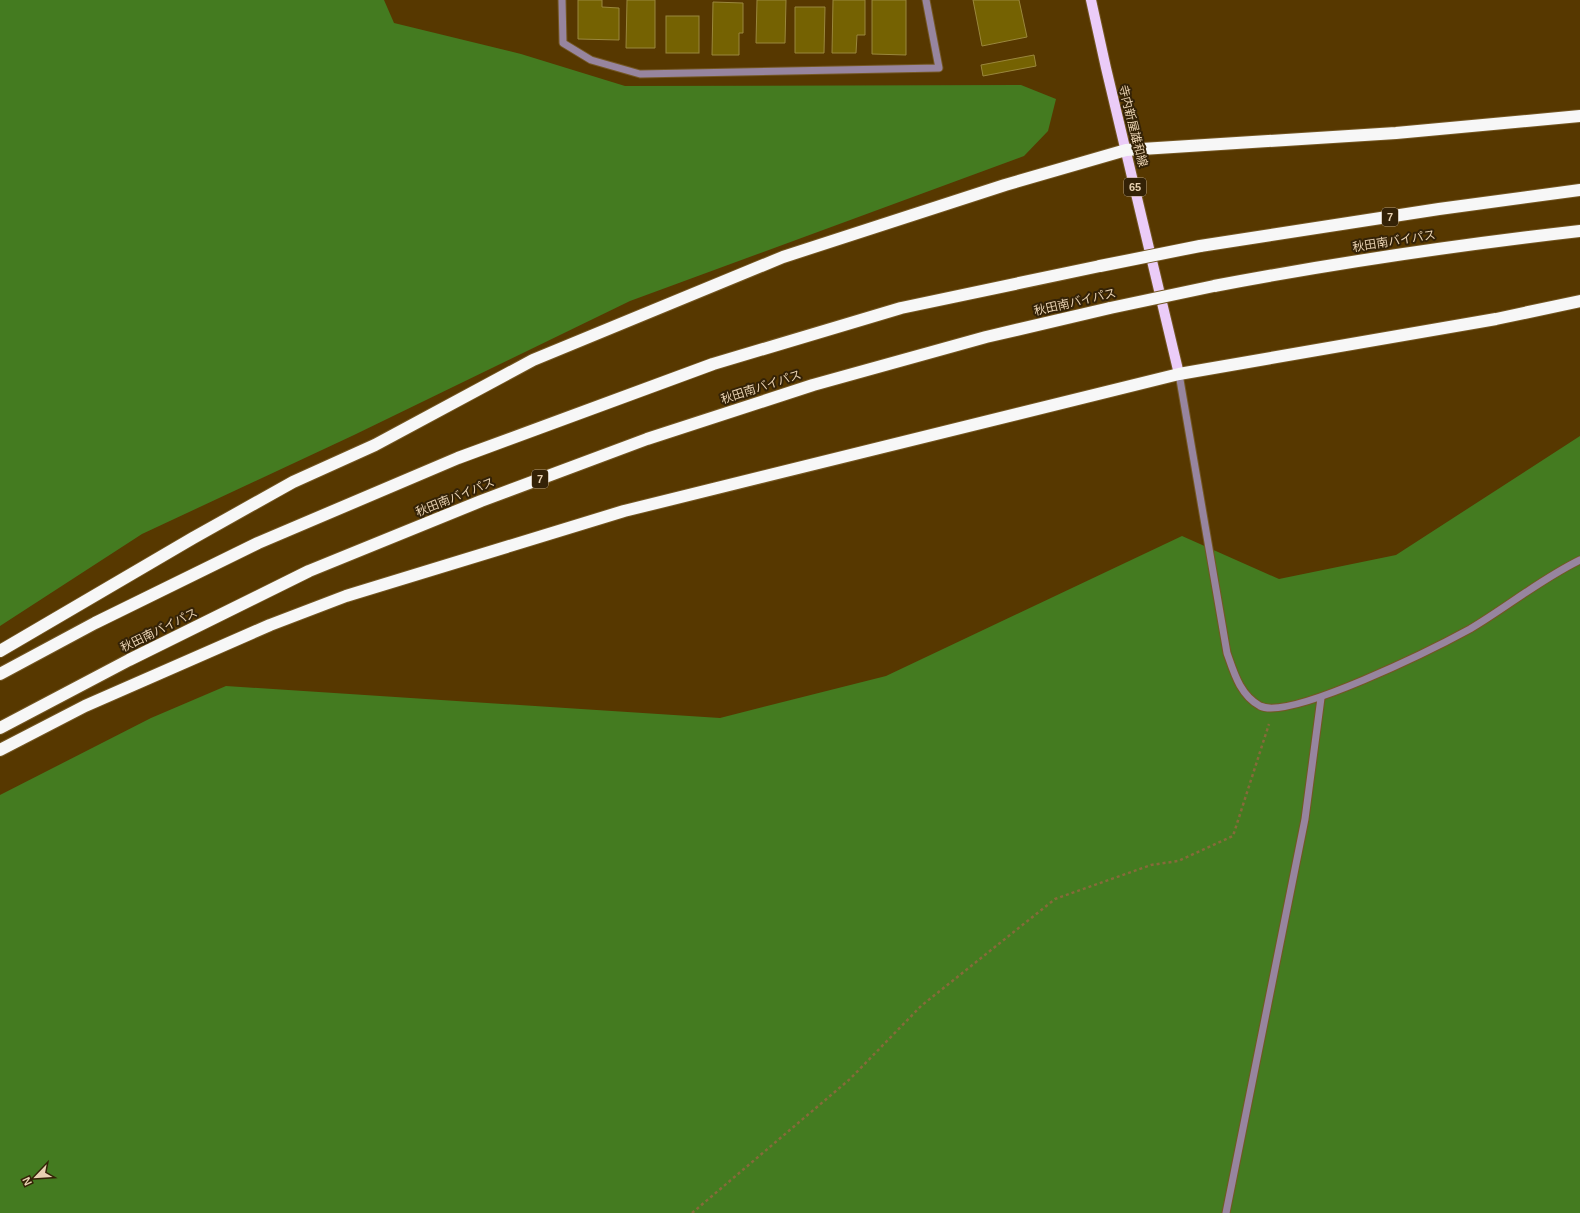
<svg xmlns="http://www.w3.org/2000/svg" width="1580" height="1213" font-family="Helvetica,'Noto Sans JP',sans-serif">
  <rect width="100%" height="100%" fill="#573800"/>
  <g fill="#447b20">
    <polygon points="0,0 384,0 394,23 521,54 625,86 1021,85 1056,99 1048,131 1024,156 630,301 354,435 142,534 0,626"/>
    <polygon points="1580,436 1580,1213 0,1213 0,795 151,718 226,686 720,718 886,676 1182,536 1279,579 1396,555"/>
  </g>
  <g fill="#756202" stroke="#9a873c">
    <polygon points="578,0 602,0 602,7 619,8 619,40 578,39"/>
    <polygon points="627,0 655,0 655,48 626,48"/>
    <polygon points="757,0 786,0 785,43 756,43"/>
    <polygon points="833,0 865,0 865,35 857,35 856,53 832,53"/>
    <polygon points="872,0 906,0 906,55 872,54"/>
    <polygon points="973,0 1019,0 1027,37 982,46"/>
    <polygon points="713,2 743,3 743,33 739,33 739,55 712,55"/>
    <polygon points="795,7 825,7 824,53 795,53"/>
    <rect x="666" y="16" width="33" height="37"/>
    <polygon points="1034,55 1036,66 983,76 981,65"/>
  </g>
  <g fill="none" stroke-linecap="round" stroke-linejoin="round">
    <g stroke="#745723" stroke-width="9">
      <g id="minor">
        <polyline points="562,0 563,43 591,60 640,74 939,68 926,0"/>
        <path d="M1179 374 1227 653C1234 673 1240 695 1260 706 1290 721 1437 647 1470 629 1507 607 1541 579 1580 560"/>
        <polyline points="1226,1213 1305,819 1321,698"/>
      </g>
    </g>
    <g stroke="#745723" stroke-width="12">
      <polyline id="major" points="1091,0 1106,68 1179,374"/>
    </g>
    <g stroke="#745723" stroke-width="14">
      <g id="highway">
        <polyline points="1200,246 1439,209 1580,190"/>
        <path d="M1214 286C1335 263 1457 245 1580 231"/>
        <polyline points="0,651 193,538 293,482 375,445 533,360 783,257 1005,185 1126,150 1396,133 1580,116"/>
        <polyline points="0,674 95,623 258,543 458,458 713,364 901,308 1100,266"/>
        <polyline points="0,728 129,660 309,571 481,501 647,439 813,385 986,337 1110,308"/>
        <polyline points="0,750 85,706 270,625 346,596 624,511 1179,374 1496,319 1580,301"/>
      </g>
    </g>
    <polyline stroke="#866a3a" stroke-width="2.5" stroke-dasharray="3 3" stroke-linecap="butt" points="692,1213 850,1079 921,1006 1055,899 1151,865 1178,861 1233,836 1269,724"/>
    <use href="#minor" stroke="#97859f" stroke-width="7"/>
    <use href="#major" stroke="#ebccf8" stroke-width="10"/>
    <use href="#highway" stroke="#f7f7f7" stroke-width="12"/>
    <g stroke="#745723" stroke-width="14" stroke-linecap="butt">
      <g id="highway-bridge">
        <polyline points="1100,266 1200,246"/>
        <polyline points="1110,308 1214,286"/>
      </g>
    </g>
    <use href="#highway-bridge" stroke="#f7f7f7" stroke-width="12"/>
  </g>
  <g text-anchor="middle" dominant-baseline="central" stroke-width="4" stroke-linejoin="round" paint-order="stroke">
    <g fill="#342206" stroke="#b29c7e" stroke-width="1">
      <rect x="1124" y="178" width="22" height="18" rx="3"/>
      <rect x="1382" y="208" width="16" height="18" rx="3"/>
      <rect x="532" y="470" width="16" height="18" rx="3"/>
    </g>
    <g font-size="11" font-weight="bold" fill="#e8d1b1">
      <text x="1135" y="187">65</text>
      <text x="1390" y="217">7</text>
      <text x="540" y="479">7</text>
    </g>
    <g font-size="12" fill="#e8d1b1" stroke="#342206">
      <text transform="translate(1133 126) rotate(76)">寺内新屋雄和線</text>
      <text transform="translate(1394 241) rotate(-9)">秋田南バイパス</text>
      <text transform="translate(1075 302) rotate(-13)">秋田南バイパス</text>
      <text transform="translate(761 387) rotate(-18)">秋田南バイパス</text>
      <text transform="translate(455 497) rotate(-22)">秋田南バイパス</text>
      <text transform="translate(159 630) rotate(-26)">秋田南バイパス</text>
    </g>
  </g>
  <g transform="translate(36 1177) rotate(245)" stroke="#342206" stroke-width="3" paint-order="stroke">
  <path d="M0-3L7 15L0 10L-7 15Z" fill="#e8d1b1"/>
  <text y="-6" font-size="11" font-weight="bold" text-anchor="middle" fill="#e8d1b1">N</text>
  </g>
</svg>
